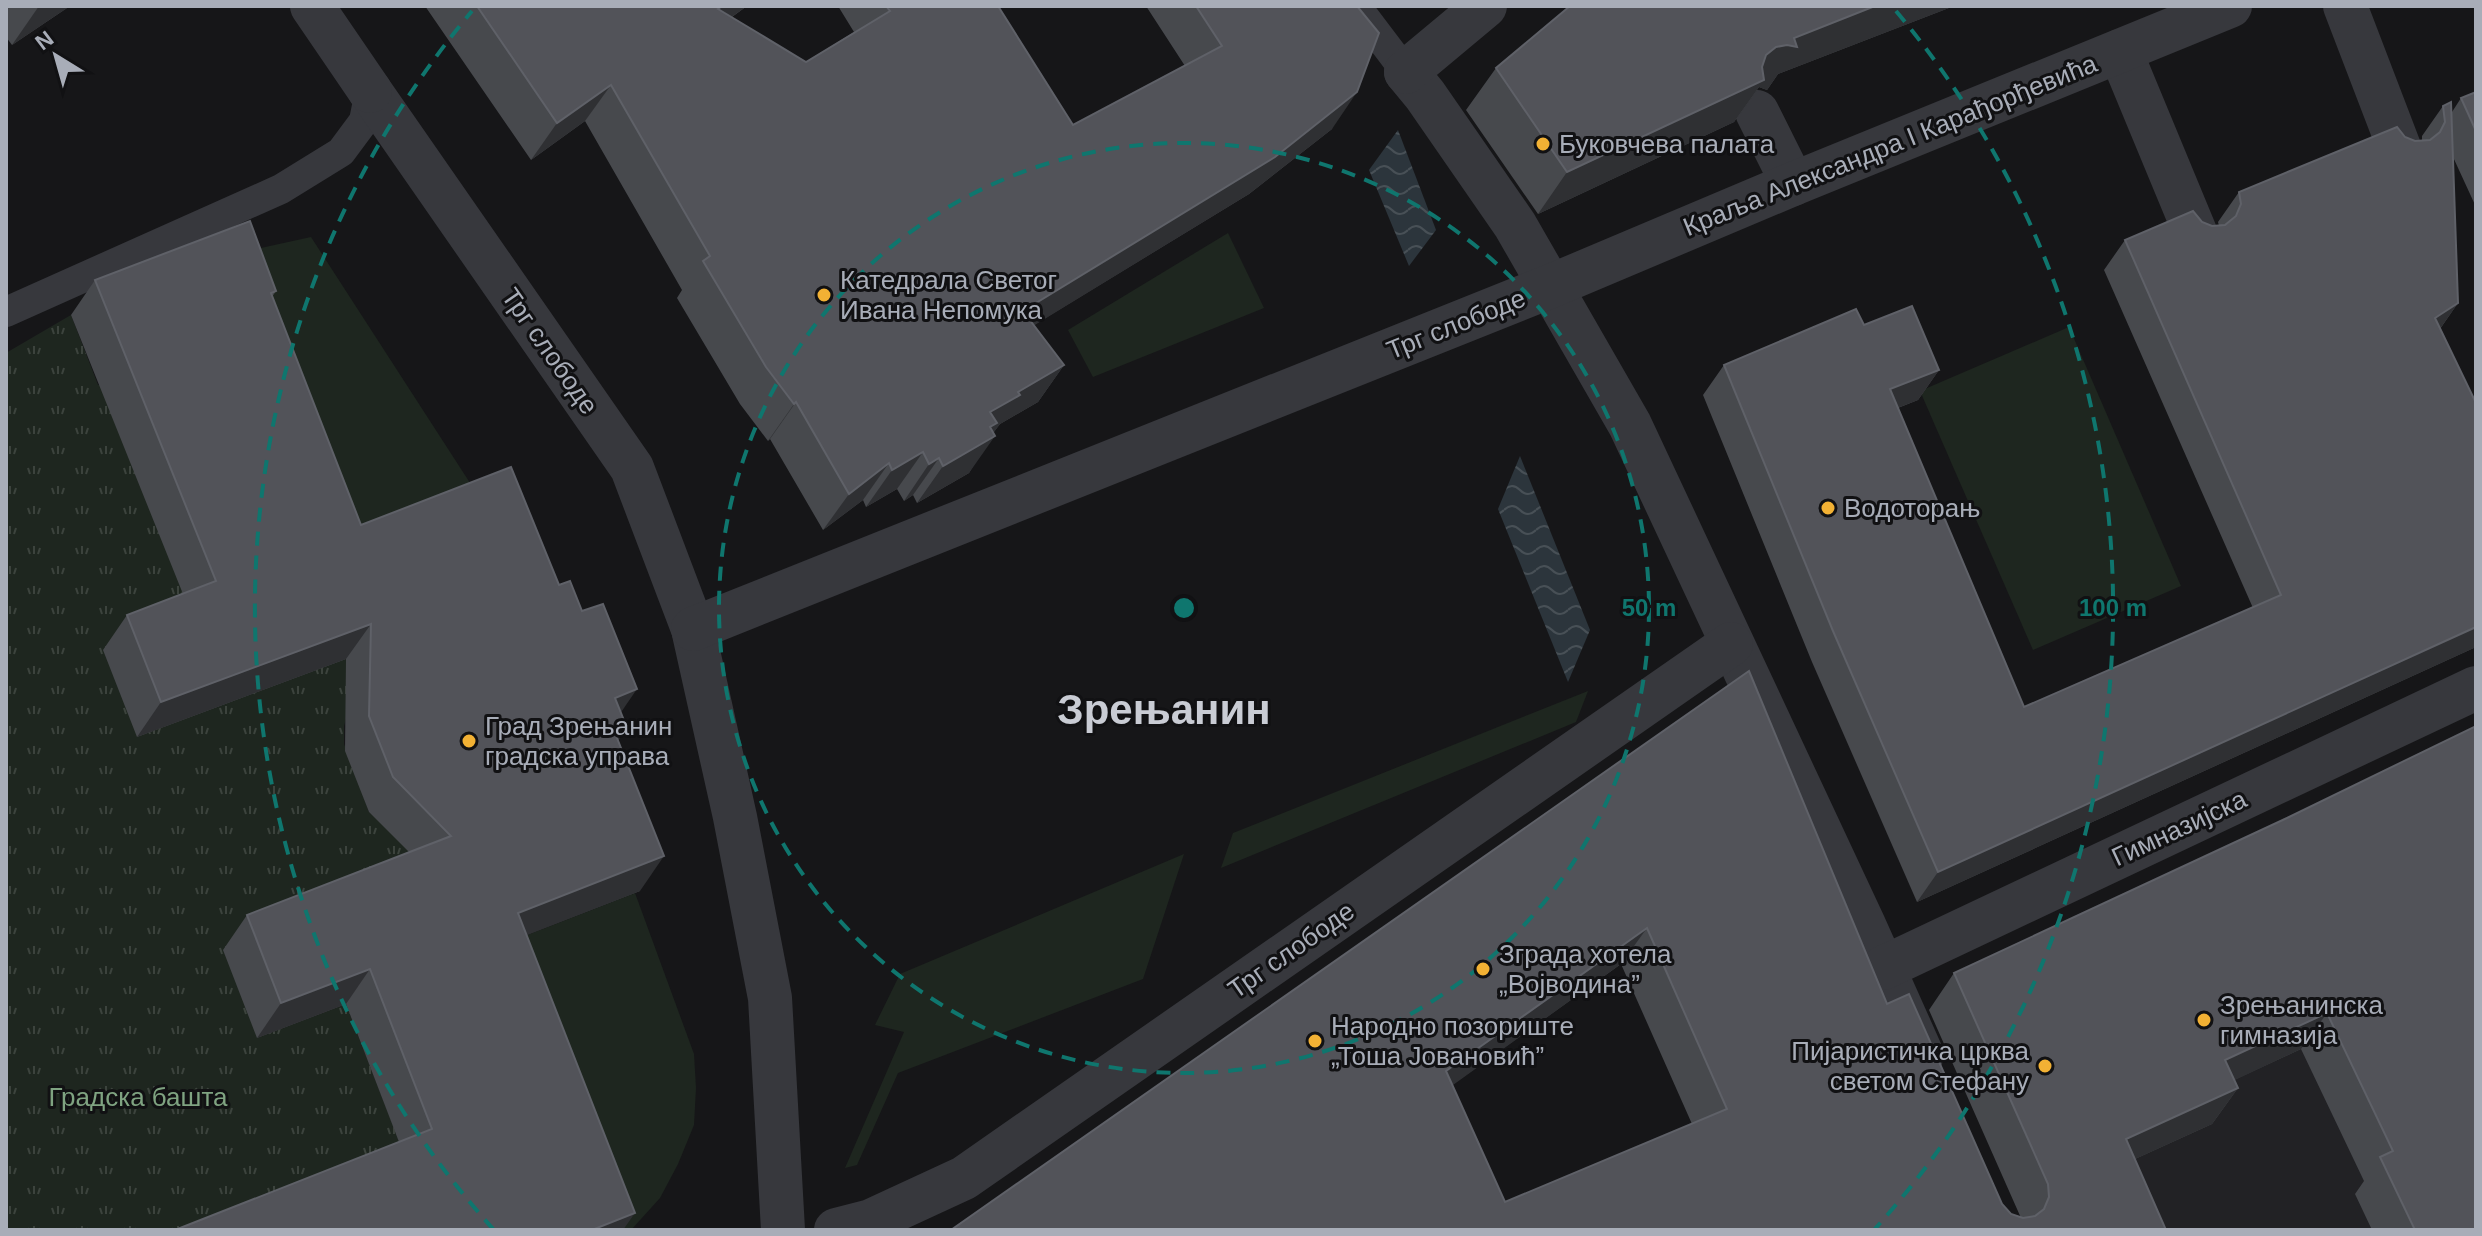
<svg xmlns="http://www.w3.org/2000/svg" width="2482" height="1236" font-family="Arial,sans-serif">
  <defs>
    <pattern id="park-tufts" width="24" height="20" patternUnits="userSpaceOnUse" patternTransform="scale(2)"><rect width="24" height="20" fill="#1e261f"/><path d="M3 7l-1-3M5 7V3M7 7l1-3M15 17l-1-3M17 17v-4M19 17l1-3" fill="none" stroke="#3c433d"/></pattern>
    <pattern id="water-waves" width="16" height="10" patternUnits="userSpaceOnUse" patternTransform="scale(2)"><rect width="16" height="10" fill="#2c353c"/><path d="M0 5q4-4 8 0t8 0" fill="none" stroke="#485056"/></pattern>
  </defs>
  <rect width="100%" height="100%" fill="#161618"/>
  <polygon fill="#222225" points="2362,806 2476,1230 2028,1230"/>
  <g fill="#1e261f">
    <polygon points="1228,233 1264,308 1093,377 1068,330"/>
    <polygon points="311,237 483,503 336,559 225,256"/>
    <polygon points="2069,327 2181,586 2033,650 1920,391"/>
    <polygon points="1588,691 1576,722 1221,868 1233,833"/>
    <polygon points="1184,854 1143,979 898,1073 857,1165 845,1168 904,1032 875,1025 900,974"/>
    <polygon points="635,893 694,1054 696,1088 694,1125 678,1164 660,1198 631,1230 603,1230 494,948"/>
  </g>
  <polygon fill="url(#park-tufts)" points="71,315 98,385 101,385 364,652 344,726 344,744 369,812 384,825 435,830 257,1038 346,1004 408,1164 239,1230 6,1230 6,353"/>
  <g fill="url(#water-waves)">
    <polygon points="1398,130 1436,230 1409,266 1369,170"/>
    <polygon points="1520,456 1590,630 1568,682 1498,509"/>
  </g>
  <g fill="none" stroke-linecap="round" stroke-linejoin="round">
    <g stroke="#37383d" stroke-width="30">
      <polyline points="1356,6 1406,72"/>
      <polyline points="6,312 281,189 341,152 364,121 370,91"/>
    </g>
    <g stroke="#37383d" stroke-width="44">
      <polyline points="2345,6 2399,147"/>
      <polyline points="2120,51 2195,232"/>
      <polyline points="1406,72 1425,95 1515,225 1630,425 1864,925 1922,1055"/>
      <polyline points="370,91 632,468 693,629 735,817 770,998 783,1230"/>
      <polyline points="1757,112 1793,184"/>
      <polyline points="693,629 1551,286 1793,184 2230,6"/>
      <polyline points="1883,968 2476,688"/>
      <polyline points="836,1230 871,1221 964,1178 1731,644"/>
    </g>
    <g stroke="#37383d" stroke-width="44">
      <polyline points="312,6 370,91"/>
      <polyline points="1406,72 1485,6"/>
    </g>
  </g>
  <g fill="#47494d" fill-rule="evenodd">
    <polygon points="6,6 70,6 12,45 6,37"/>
    <polygon points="425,6 747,6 732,17 806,62 854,32 838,6 998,6 1073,125 1185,66 1146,6 1357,6 1332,129 1249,194 1034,325 1064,365 1038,402 1000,424 993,433 969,473 917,503 913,495 904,501 897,489 866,507 863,500 823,530 770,439 768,441 740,404 677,298 682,290 585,121 531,160"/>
    <polygon points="1570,6 1954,6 1778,74 1767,90 1759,87 1734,122 1538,214 1466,110 1496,68"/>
    <polygon points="2476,92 2476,207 2453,157 2458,303 2440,329 2476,647 1917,902 1812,662 1703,395 1724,365 1864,325 1939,370 1918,400 1898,408 2024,707 2253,608 2104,270 2125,240 2202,222 2212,226 2219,226 2218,222 2239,192 2405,137 2415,141 2422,141 2422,136 2443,106 2452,112 2461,98"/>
    <polygon points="95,280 276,291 272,297 361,525 559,585 621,712 627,728 618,740 640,891 526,935 635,1213 399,1142 346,1004 257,1038 223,950 247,915 409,852 369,812 345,751 346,659 137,737 103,650 127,615 183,594 71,315"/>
    <path d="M1749 671 1887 1004 2002 1204 2011 1214 2021 1218 1929 1010 1954 973 2287 818 2476 1230H2372L2355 1194 2364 1181 2301 1049 2234 1080 2238 1088 2212 1124 2135 1159 2166 1230H951ZM1621 964 1692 1124 1505 1202 1452 1085Z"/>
  </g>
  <g fill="#2f3033">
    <polygon points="39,6 70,6 12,45"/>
    <polygon points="722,6 747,6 692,45 718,9"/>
    <polygon points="1875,6 1954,6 1778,74 1767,90 1759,87 1734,122 1538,214 1567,172 1766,55 1776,47 1794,38"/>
    <polygon points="611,85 585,121 531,160 557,123"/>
    <polygon points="1357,92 1332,129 1249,194 997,348 1023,311"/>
    <polygon points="2458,303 2437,333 2435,318"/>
    <polygon points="1064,365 1038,402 1000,424 994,432 988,436 995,436 969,473 917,503 943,466 990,412 1018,392"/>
    <polygon points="1939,370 1918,400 1869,419 1890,389"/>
    <polygon points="796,402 770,439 768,441 794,404"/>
    <polygon points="923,452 897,489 866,507 892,470"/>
    <polygon points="939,458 913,495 904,501 929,464"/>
    <polygon points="889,463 863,500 823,530 849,494"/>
    <polygon points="371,624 346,659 137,737 161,702"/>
    <polygon points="2476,627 2476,647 1917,902 1938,872"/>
    <polygon points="637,689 613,724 615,698"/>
    <polygon points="627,728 602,762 615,733"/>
    <polygon points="664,856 640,891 494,948 518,913"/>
    <polygon points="1647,928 1621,964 1421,1108 1446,1071"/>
    <polygon points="370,969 346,1004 257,1038 281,1003"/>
    <polygon points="2327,1013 2301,1049 2199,1097 2225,1060"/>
    <polygon points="2238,1088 2212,1124 2100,1175 2126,1139"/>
    <polygon points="635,1213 623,1230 592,1230"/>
  </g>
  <g fill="#525359" stroke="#5f6168" stroke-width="2" fill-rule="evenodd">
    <polygon points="477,6 722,6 718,9 806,62 890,11 886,6 998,6 1073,125 1222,46 1196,6 1357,6 1379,33 1357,92 1275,157 1023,311 1064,365 1018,392 1020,395 990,412 997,423 990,427 995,436 943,466 939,458 929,464 923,452 892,470 889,463 849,494 796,402 794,404 766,367 703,261 710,256 611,85 557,123"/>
    <polygon points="1570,6 1875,6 1794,38 1797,47 1787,45 1776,47 1766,55 1762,67 1764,80 1567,172 1496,68"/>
    <polygon points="2476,92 2476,131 2461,98"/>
    <polygon points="2451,102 2458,303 2435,318 2476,403 2476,627 1938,872 1833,631 1724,365 1856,309 1864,325 1912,306 1939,370 1890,389 2024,707 2281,595 2125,240 2193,211 2202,222 2212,226 2225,225 2236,216 2241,204 2239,192 2397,127 2405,137 2415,141 2430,140 2440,132 2445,122 2443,106"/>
    <polygon points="250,221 276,291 271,293 361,525 511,467 559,585 570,581 582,611 603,604 637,689 615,698 627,728 615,733 664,856 518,913 635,1213 592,1230 175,1230 432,1129 370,969 281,1003 247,915 451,836 393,777 369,716 371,624 161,702 127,615 216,581 95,280"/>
    <path d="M1749 671 1887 1004 1909 994 2002 1204 2011 1214 2023 1218 2035 1216 2044 1209 2049 1197 2048 1184 1954 973 2287 818 2476 726V1230H2415L2380 1157 2393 1151 2327 1013 2225 1060 2238 1088 2126 1139 2166 1230H951ZM1647 928 1727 1109 1505 1202 1446 1071Z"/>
  </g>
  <g fill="none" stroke="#0f766e" stroke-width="4" stroke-dasharray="14 10">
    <circle cx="1184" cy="608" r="465"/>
    <path d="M494 1230A929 929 0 0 1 472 11M1896 11A929 929 0 0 1 1874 1230"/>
  </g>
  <g fill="#f2b134" stroke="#111113" stroke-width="3">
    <circle cx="1543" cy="144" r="8"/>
    <circle cx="824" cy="295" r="8"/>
    <circle cx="1828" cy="508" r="8"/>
    <circle cx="469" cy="741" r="8"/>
    <circle cx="1483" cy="969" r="8"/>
    <circle cx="2204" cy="1020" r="8"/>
    <circle cx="1315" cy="1041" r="8"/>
    <circle cx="2045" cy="1066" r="8"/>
  </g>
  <g text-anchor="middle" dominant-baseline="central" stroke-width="6" stroke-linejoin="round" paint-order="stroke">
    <g font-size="26" fill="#a8adb8" stroke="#111113" text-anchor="start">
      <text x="1559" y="144">Буковчева палата</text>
      <text x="840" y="280">Катедрала Светог<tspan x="840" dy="30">Ивана Непомука</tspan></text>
      <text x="1844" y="508">Водоторањ</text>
      <text x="485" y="726">Град Зрењанин<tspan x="485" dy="30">градска управа</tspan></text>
      <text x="1499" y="954">Зграда хотела<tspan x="1499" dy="30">„Војводина”</tspan></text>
      <text x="2220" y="1005">Зрењанинска<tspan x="2220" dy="30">гимназија</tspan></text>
      <text x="1331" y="1026">Народно позориште<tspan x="1331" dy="30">„Тоша Јовановић”</tspan></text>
      <text x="2029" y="1051" text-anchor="end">Пијаристичка црква<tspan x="2029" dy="30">светом Стефану</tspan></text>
    </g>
    <g font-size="26" fill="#a8adb8" stroke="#111113">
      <text transform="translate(1890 145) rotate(-22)">Краља Александра I Карађорђевића</text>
      <text transform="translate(1456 324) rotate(-22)">Трг слободе</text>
      <text transform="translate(550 351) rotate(55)">Трг слободе</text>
      <text transform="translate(2179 828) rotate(-25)">Гимназијска</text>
      <text transform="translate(1291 950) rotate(-35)">Трг слободе</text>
    </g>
    <g font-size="26" fill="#7fa381" stroke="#111113">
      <text x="138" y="1097">Градска башта</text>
    </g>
    <g font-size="42" font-weight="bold" fill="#c9ccd4" stroke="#111113">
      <text x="1164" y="709">Зрењанин</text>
    </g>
  </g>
  <circle cx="1184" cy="608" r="12" fill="#0f766e" stroke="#111113" stroke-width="4"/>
  <g font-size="24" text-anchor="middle" font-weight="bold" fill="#0f766e" stroke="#111113" stroke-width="6" stroke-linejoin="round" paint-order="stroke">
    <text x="1649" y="616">50 m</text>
    <text x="2113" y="616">100 m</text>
  </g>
  <rect width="2482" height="1236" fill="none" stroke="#a8adb8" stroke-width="16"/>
  <g transform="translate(56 56) rotate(323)" stroke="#111113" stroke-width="6" paint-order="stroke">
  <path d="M0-6L14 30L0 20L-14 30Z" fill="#a8adb8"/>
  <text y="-12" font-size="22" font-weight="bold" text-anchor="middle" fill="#a8adb8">N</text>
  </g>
</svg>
